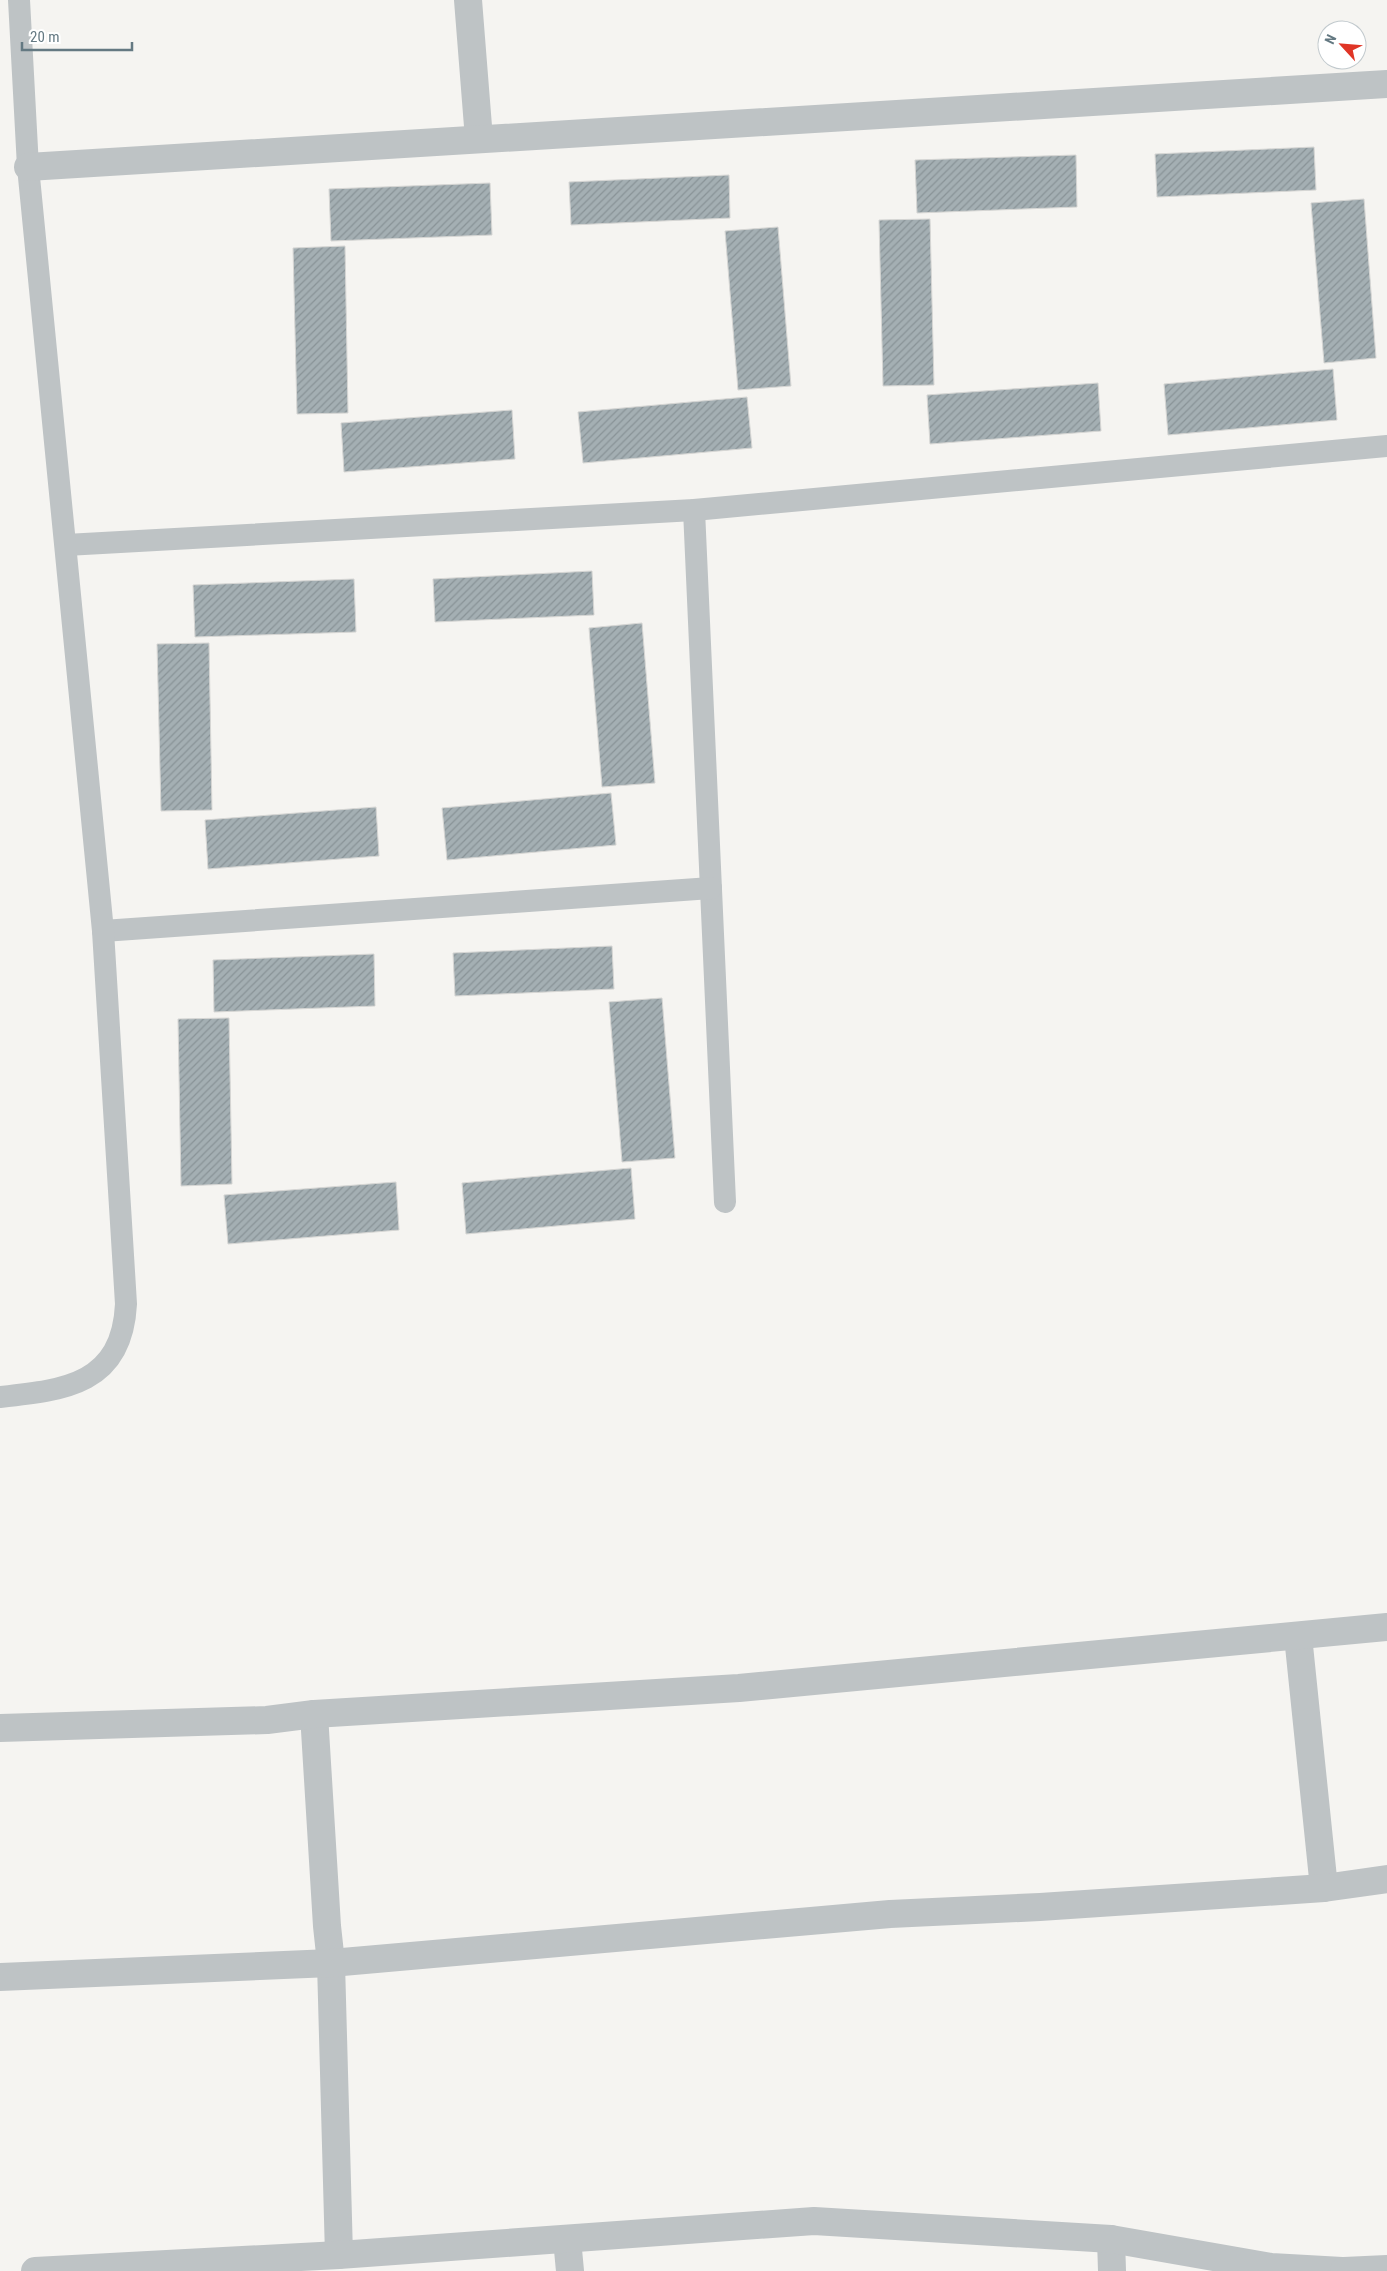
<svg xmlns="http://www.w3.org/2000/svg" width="1387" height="2271" font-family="'Roboto Condensed',sans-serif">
  <defs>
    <pattern id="building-hatch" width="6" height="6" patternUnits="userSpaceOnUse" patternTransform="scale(1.25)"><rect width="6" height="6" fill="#a4afb3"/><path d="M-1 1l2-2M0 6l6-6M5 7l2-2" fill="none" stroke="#899397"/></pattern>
  </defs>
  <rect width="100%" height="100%" fill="#f5f4f1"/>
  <g fill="url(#building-hatch)" stroke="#d6d6d4">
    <polygon points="1314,147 1316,190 1157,197 1155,154"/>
    <polygon points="1076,155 1077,207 917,213 915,160"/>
    <polygon points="729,175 730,218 571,225 569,182"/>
    <polygon points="490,183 492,235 331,241 329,189"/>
    <polygon points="1364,199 1376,358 1324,363 1311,203"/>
    <polygon points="930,219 934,385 883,386 879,220"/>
    <polygon points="778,227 791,386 738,390 725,231"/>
    <polygon points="345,246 348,413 297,414 293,248"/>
    <polygon points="1333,369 1337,420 1168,435 1164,384"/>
    <polygon points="1098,383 1101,431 930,444 927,395"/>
    <polygon points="747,397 752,448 583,463 578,412"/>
    <polygon points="512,410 515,459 344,472 341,423"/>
    <polygon points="592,571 594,615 435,622 433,579"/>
    <polygon points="354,579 356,632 195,637 193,585"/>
    <polygon points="642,623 655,783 602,787 589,628"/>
    <polygon points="209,643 212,810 161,811 157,644"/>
    <polygon points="611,793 616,845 447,860 442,808"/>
    <polygon points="376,807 379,856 208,869 205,820"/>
    <polygon points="612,946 614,989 455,996 453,953"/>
    <polygon points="374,954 375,1006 214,1012 213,960"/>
    <polygon points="662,998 675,1158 622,1162 609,1002"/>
    <polygon points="229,1018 232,1184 181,1186 178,1019"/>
    <polygon points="631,1168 635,1219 466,1234 462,1183"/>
    <polygon points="396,1182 399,1230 228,1244 224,1195"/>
  </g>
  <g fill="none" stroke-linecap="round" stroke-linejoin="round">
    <g stroke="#bec3c5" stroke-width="22">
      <polyline points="694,510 725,1202"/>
      <polyline points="66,545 694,510 1387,446"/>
      <polyline points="103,931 711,888"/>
      <path d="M0 1397C66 1390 122 1384 126 1304L103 931 28 167 19 0"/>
    </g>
    <g stroke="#bec3c5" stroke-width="28">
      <polyline points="468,0 479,139"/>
      <polyline points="28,167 1387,84"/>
      <polyline points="1298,1636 1324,1888"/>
      <polyline points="314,1714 327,1926 331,1963 339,2255"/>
      <polyline points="0,1728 267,1720 314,1714 739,1688 1387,1627"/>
      <polyline points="0,1977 331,1963 890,1914 1040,1907 1324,1888 1387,1879"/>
      <polyline points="567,2239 570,2271"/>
      <polyline points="1111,2239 1112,2271"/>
      <polyline points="35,2271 339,2255 814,2221 1111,2239 1271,2267 1342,2271"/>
      <polyline points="1344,2271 1387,2269"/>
    </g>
  </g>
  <g transform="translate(1342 45) rotate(296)"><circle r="24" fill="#ffffff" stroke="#c1c9cd"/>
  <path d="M0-4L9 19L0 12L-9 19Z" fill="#e03526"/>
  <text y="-8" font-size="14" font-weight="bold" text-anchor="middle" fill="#647982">N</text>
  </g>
  <path d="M22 42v8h110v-8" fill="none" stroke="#647982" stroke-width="2.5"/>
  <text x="30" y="42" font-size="15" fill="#647982" stroke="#ffffff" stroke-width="4" paint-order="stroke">20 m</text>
</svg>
